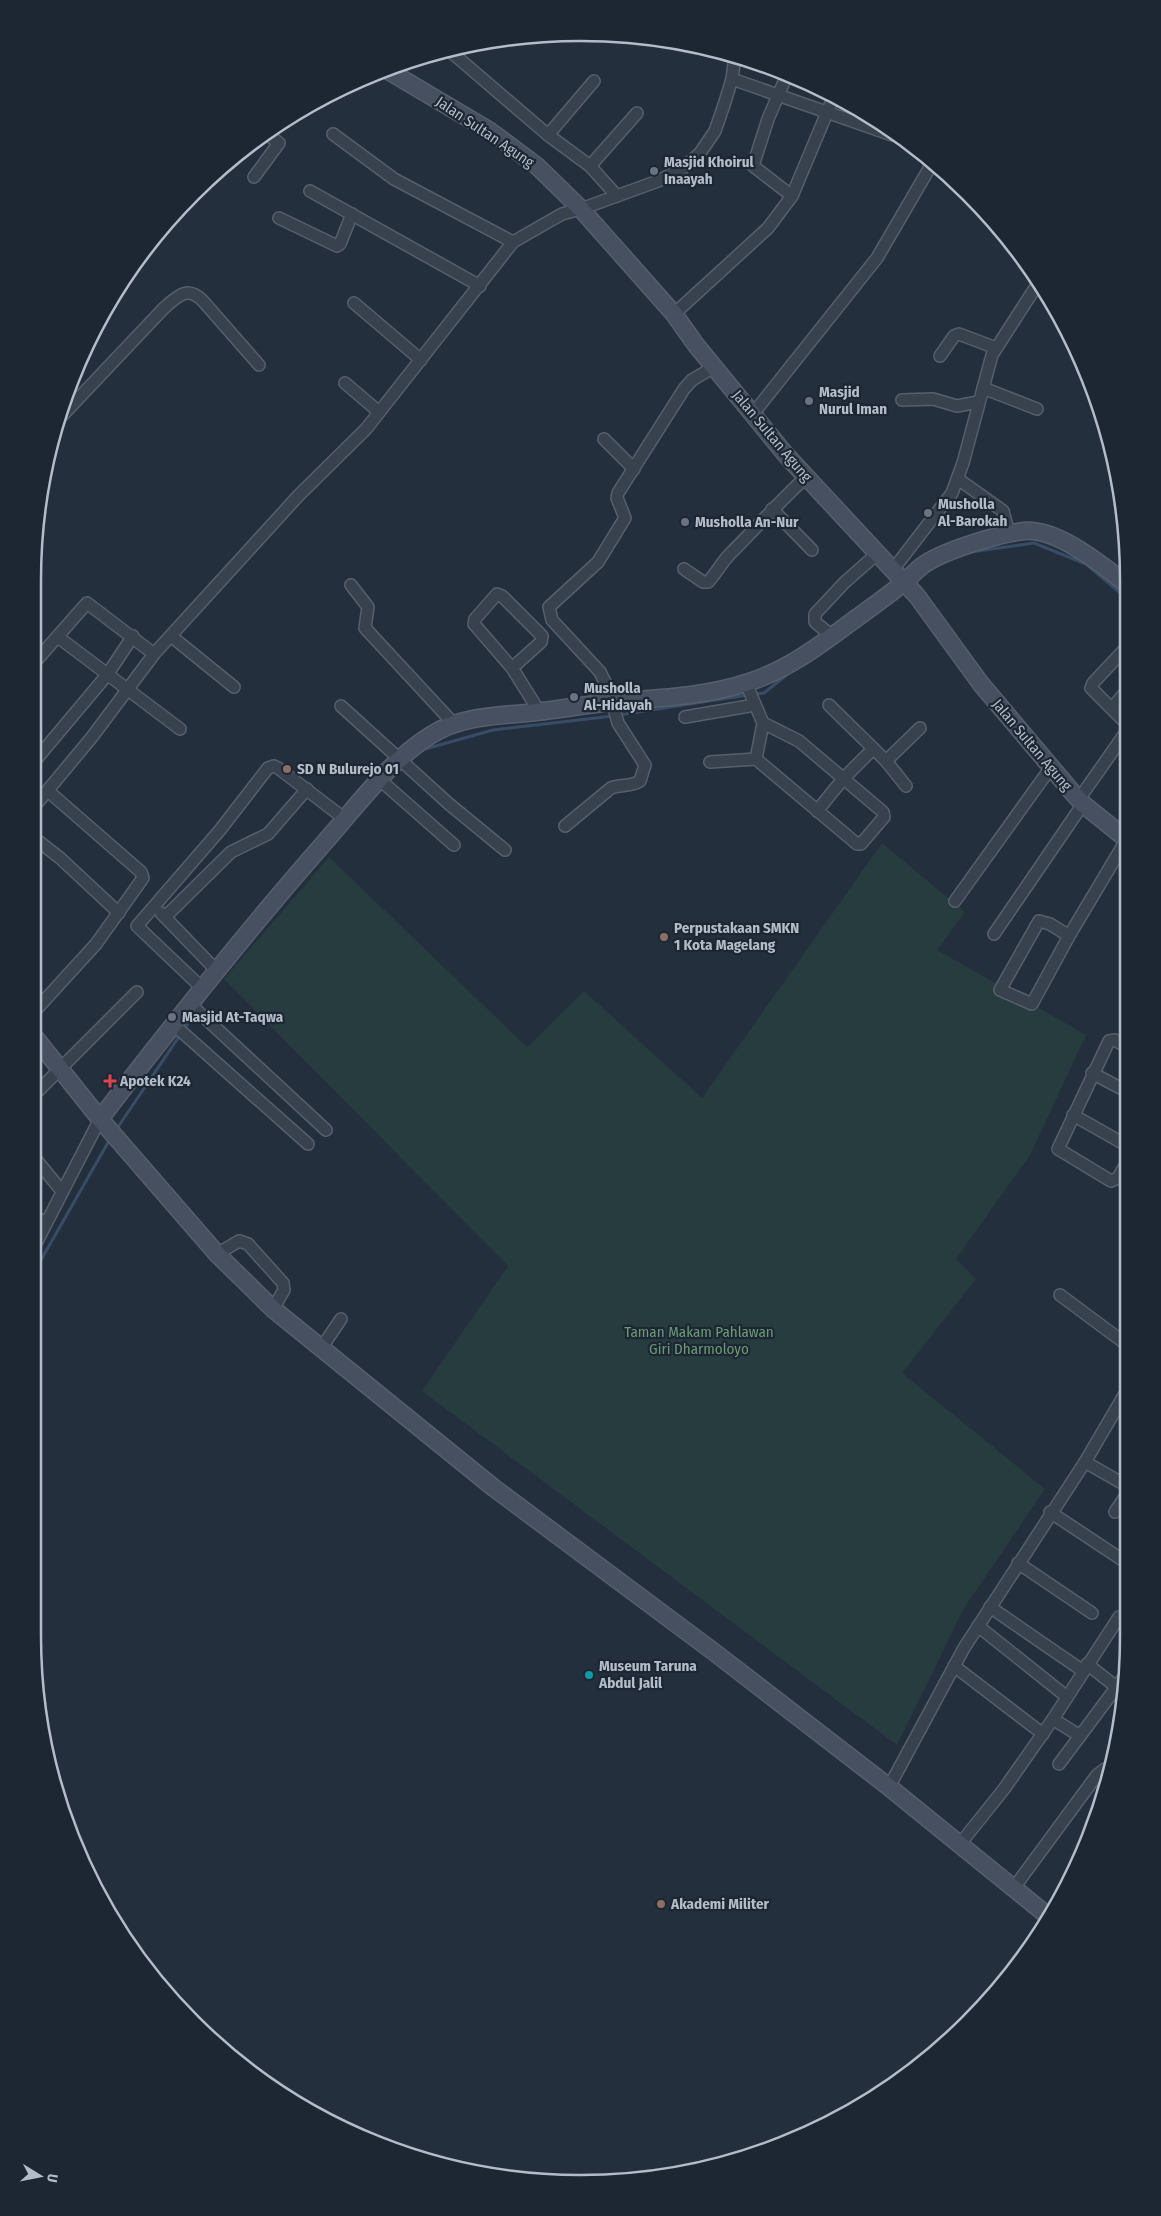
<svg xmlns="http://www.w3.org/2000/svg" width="1161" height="2216" font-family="'Fira Sans Condensed',sans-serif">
  <rect width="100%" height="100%" fill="#242f3e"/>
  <polygon fill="#263c3f" points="882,843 965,912 937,950 1086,1035 1030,1155 956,1259 976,1279 902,1373 1045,1489 964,1608 897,1745 422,1391 508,1266 224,979 329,857 527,1047 584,991 702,1098"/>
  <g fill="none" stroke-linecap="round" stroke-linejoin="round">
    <g stroke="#394c67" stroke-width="3">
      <polyline points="971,552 1034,543 1086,564 1124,596"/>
      <polyline points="755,694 764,693 789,673"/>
      <polyline points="619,715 748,695"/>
      <polyline points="425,749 493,730 613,716"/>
      <polyline points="198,1008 206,996"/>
      <polyline points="116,1130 195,1013"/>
      <polyline points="33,1274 110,1139"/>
    </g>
    <g stroke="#565f6c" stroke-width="14">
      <g id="street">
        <polyline points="450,51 548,135 590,166 617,196"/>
        <polyline points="787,75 768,119 753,166 792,196"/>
        <polyline points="732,79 892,135"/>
        <polyline points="333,134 394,179 513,242"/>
        <polyline points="548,135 594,81"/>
        <polyline points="590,166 637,113"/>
        <polyline points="254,177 279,143 267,134"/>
        <polyline points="310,191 480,286"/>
        <polyline points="279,218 337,246 340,244 352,214"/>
        <polyline points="354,303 421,360"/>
        <polyline points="674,314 768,228 792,196 834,96"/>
        <polyline points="940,356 954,336 959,334 996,348"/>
        <polyline points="345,383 379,412"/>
        <polyline points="983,388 1037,409"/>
        <polyline points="902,400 933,399 957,406 978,402"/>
        <polyline points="752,415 877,258 933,162"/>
        <path d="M58 420 164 308C178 296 187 285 203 301L259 365"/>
        <polyline points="604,439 634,469"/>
        <polyline points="958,479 1003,511 1009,534"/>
        <polyline points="772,509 812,550"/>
        <path d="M684 569 703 582H708C716 574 721 563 730 554 755 529 779 502 806 477"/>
        <polyline points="892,571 952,493 963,463 992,355 1037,285"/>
        <polyline points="351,585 368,607 365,628 454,724"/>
        <polyline points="171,636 234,687"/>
        <polyline points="58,637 180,729"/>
        <polyline points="833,637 815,622 815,614 845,582 878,553"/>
        <polyline points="1124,650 1093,683 1091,688 1124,721"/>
        <polyline points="34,663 87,603 154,654 299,495 366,429 513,242 562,214 581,209 658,181 682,169 700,153 715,131 724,105 732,79 735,56"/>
        <polyline points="512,668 474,624 475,619 497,594 502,596 542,636 541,642 512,668 539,711"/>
        <polyline points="746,683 763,723 799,741 883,812 884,817 861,844 857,844 756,759 763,723"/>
        <polyline points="829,705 886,761 906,786"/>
        <polyline points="341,706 449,804 505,850"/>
        <polyline points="1112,708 1124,694"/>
        <polyline points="685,717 755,705"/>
        <polyline points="886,761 920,728"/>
        <polyline points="710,762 756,759"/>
        <polyline points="33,763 107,675 133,636"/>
        <polyline points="379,779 454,845"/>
        <polyline points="1079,799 1124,735"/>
        <polyline points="33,808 92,737 154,654"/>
        <polyline points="817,811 843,779 872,750"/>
        <path d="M565 826 611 788C620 784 631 787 640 781L645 765 618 723 609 690 600 672 552 620 549 607 598 562 625 518 617 498 618 493 684 389 692 380 714 367"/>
        <polyline points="33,837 60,858 119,913"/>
        <polyline points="955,901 1052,766"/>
        <polyline points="161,913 217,971"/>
        <polyline points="165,917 231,852 268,834 307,789"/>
        <polyline points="994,934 1083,804"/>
        <polyline points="1069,936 1032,1004 1000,990 1039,921 1050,924 1069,936 1125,842"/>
        <polyline points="202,988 137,926 220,830 268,768 274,766 278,768 345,819"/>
        <polyline points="190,1004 326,1130"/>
        <polyline points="33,1013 96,944 143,878 141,872 48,791"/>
        <polyline points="173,1024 308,1144"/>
        <polyline points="1125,1046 1115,1040 1109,1041 1058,1149 1111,1181 1118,1178 1126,1164"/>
        <polyline points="1092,1073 1126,1091"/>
        <polyline points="33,1096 137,992"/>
        <polyline points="1073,1115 1126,1145"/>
        <polyline points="33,1156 61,1190"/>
        <polyline points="33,1216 45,1222"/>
        <polyline points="33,1249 100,1119"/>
        <polyline points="217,1254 239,1241 248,1244 283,1283 284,1290 273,1309"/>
        <polyline points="1060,1295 1126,1344"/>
        <polyline points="320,1350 341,1319"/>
        <polyline points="1085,1462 1127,1486"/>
        <polyline points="1050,1512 1127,1563"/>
        <polyline points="1115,1512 1127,1494"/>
        <polyline points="1018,1563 1092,1613"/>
        <polyline points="990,1607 1083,1671"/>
        <polyline points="978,1626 1067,1697"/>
        <polyline points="1087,1664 1124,1693"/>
        <polyline points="954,1666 1043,1734"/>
        <polyline points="1053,1719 1119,1617"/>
        <polyline points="1059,1764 1080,1736"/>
        <polyline points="889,1787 964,1648 1085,1462 1126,1392"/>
        <polyline points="960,1844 1004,1789 1053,1719 1080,1736 1127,1673"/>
        <polyline points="1013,1889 1097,1775 1105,1769"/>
      </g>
    </g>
    <g stroke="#565f6c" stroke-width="19">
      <g id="secondary">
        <polyline points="387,70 490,131 537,166 581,209 674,314 696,345 786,455 917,596 981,684 1073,793 1083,804 1125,838"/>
        <polyline points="33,1035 100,1119 217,1254 273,1309 494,1488 714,1652 889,1787 1048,1916"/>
        <path d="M100 1119C172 1025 246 932 324 843 358 805 388 762 431 735 462 715 501 716 536 712 561 709 586 705 611 702 658 698 704 697 749 682 790 669 824 642 858 617 873 606 889 595 903 583 910 578 915 571 922 566 942 551 998 534 1024 531 1056 528 1100 563 1124 582"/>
      </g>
    </g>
    <use href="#street" stroke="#38414e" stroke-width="11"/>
    <use href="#secondary" stroke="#465061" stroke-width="16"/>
  </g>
  <g fill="#6b7280" stroke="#1d2633" stroke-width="2">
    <circle cx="654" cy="171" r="5"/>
    <circle cx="809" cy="401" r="5"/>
    <circle cx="928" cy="513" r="5"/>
    <circle cx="685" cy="522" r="5"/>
    <circle cx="574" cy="697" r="5"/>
    <circle cx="172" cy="1017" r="5"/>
  </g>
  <g fill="#8d6e63" stroke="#1d2633" stroke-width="2">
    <circle cx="287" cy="769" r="5"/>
    <circle cx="664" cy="937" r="5"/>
    <circle cx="661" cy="1904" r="5"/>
  </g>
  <path fill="#e0444e" stroke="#1d2633" stroke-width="2" d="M107.5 1073.5h5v5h5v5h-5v5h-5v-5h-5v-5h5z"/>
  <circle fill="#0f9aa8" stroke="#1d2633" stroke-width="2" cx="589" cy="1675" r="5"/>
  <g text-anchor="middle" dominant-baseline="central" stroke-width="4.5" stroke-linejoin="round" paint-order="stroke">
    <g font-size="15" fill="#b4bcc9" stroke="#1d2633">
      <text transform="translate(485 132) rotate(34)">Jalan Sultan Agung</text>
      <text transform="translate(772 436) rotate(50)">Jalan Sultan Agung</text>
      <text transform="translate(1032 745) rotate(50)">Jalan Sultan Agung</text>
    </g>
    <g font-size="15" font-weight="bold" fill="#b4bcc9" stroke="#1d2633" text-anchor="start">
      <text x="664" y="162">Masjid Khoirul<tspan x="664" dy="17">Inaayah</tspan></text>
      <text x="819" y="392">Masjid<tspan x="819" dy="17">Nurul Iman</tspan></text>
      <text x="938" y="504">Musholla<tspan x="938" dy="17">Al-Barokah</tspan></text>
      <text x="695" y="522">Musholla An-Nur</text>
      <text x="584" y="688">Musholla<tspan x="584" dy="17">Al-Hidayah</tspan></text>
      <text x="297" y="769">SD N Bulurejo 01</text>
      <text x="674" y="928">Perpustakaan SMKN<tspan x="674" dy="17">1 Kota Magelang</tspan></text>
      <text x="182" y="1017">Masjid At-Taqwa</text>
      <text x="120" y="1081">Apotek K24</text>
      <text x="599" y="1666">Museum Taruna<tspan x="599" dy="17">Abdul Jalil</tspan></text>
      <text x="671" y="1904">Akademi Militer</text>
    </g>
    <g font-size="15" fill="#6b9a76" stroke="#1d2633">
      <text x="699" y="1332">Taman Makam Pahlawan<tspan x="699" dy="17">Giri Dharmoloyo</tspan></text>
    </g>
  </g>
  <path d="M0 0H1161V2216H0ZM580 41H581A539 539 0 0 1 1120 580V1636A539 539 0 0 1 581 2175H580A539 539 0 0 1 41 1636V580A539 539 0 0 1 580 41Z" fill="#1d2633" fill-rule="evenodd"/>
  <path fill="none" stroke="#b4bcc9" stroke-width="2.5" d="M580 41H581A539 539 0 0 1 1120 580V1636A539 539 0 0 1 581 2175H580A539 539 0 0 1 41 1636V580A539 539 0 0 1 580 41Z"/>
  <g transform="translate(40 2176) rotate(100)" stroke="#1d2633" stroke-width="4" paint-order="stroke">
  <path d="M0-4L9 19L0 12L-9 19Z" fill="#b4bcc9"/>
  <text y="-8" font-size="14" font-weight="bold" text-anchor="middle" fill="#b4bcc9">U</text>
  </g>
</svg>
